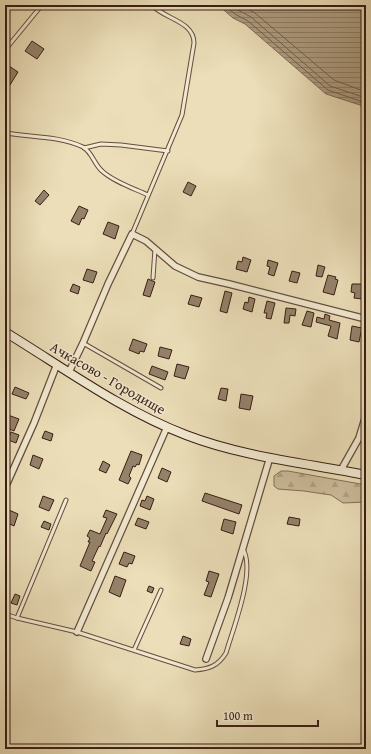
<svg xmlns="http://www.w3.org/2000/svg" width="371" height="754" font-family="'Gentium Book Plus',serif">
  <defs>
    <pattern id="forest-firs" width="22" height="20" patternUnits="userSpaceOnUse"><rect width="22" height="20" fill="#cdbd9c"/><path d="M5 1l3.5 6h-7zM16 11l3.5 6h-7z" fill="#b1a286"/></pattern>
    <pattern id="water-rules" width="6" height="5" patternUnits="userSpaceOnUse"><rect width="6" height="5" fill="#ae9d81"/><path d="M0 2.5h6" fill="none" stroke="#8f7f68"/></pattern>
  </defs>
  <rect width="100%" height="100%" fill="#ebdeb8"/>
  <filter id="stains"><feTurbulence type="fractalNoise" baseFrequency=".005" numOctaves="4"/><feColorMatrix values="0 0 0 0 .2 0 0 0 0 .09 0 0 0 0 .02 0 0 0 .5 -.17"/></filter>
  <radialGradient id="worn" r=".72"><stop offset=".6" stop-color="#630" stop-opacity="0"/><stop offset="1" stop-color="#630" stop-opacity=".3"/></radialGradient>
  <polygon fill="url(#forest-firs)" stroke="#826e58" points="281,471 288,471 366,485 366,502 343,503 331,495 304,491 278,489 274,486 274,476"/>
  <polygon fill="url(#water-rules)" stroke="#7f6a56" points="218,5 366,5 366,107 326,94 245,24 233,18"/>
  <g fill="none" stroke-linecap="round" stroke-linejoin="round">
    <g stroke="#735e4b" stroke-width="1">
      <polyline points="224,5 235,14 248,21 328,90 366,103"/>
      <polyline points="232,5 238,10 251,17 330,86 366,98"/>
      <polyline points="241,5 255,13 334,80 366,92"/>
    </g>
  </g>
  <g fill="#95826a" stroke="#381e15">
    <polygon points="32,41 44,49 37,59 25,51"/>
    <polygon points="9,66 18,72 5,93 5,73"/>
    <polygon points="188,182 196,186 191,196 183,192"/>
    <polygon points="44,190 49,195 40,205 35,201"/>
    <polygon points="79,206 88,210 84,219 82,218 79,225 71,221"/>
    <polygon points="108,222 119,226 115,239 103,234"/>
    <polygon points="243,257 251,260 247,272 236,269 238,261 242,262"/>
    <polygon points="268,260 278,263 274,276 268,274 270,267 267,266"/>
    <polygon points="318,265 325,267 322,277 316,276"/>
    <polygon points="87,269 97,272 93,283 83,280"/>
    <polygon points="292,271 300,273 297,283 289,281"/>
    <polygon points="328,275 336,277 335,279 338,280 334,295 323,292"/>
    <polygon points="148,279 155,282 150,297 143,295"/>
    <polygon points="73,284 80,287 78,294 70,291"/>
    <polygon points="352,284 363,284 362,299 354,298 355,293 351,292"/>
    <polygon points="225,291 232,293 227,313 220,311"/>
    <polygon points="191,295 202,298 199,307 188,304"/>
    <polygon points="249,297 255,299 252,312 243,309 245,302 248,303"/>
    <polygon points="267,301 275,303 271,319 266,318 267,313 264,313"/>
    <polygon points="286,308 296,309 295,316 290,315 289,323 284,323"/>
    <polygon points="307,311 314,313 311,327 302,325"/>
    <polygon points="325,314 330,316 329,320 340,323 337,339 328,336 331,326 316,322 317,317 324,319"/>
    <polygon points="352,326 362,328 359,342 350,340"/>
    <polygon points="133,339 147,344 144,352 140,351 139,354 129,350"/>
    <polygon points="160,347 172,350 169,359 158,356"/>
    <polygon points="177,364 189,367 185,379 174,376"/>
    <polygon points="152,366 168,372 165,380 149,374"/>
    <polygon points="15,387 29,393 26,399 12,394"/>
    <polygon points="221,388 228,389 226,401 218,399"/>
    <polygon points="241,394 253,396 250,410 239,408"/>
    <polygon points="5,414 19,419 14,431 5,427"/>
    <polygon points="45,431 53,434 51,441 42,438"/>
    <polygon points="11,432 19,435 16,443 8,440"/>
    <polygon points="131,451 142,455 139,465 137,464 135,467 133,466 129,476 131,478 128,484 119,480"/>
    <polygon points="33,455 43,459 39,469 30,465"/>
    <polygon points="103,461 110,465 106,473 99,470"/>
    <polygon points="162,468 171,472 167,482 158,478"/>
    <polygon points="205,493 242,505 239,514 202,501"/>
    <polygon points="43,496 54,500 49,511 39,507"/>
    <polygon points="147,496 154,499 150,510 140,506 142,500 145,501"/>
    <polygon points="9,510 18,514 14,526 5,522"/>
    <polygon points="106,510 117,514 107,534 106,533 100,547 99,546 92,561 95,562 91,571 80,566 90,542 88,542 90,538 87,536 90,530 100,534 107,518 103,517"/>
    <polygon points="289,517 300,519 299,526 287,524"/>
    <polygon points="138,518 149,522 146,529 135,525"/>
    <polygon points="224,519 236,522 233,534 221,530"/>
    <polygon points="44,521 51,524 49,530 41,527"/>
    <polygon points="124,552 135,556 132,564 129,563 127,567 119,564"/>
    <polygon points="209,571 219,574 211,597 204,595 209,582 206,581"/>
    <polygon points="115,576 126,580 120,597 109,592"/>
    <polygon points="149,586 154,588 152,593 147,591"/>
    <polygon points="15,594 20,596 17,605 11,603"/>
    <polygon points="183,636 191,639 189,646 180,644"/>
  </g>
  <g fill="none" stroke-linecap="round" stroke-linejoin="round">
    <g stroke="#654e3e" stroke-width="5">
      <g id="lane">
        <polyline points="5,50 42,5"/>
        <path d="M5 133C31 137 59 136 83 147 92 152 94 164 102 171 114 182 133 188 148 195"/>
        <polyline points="84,148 101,144 121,145 168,151"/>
        <path d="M132 234 182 115 194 43C194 21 164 19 152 5"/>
        <polyline points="153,278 155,249"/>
        <polyline points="83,343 161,388"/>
        <path d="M5 614 17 618 77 632 195 670C209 669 218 666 226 653 233 629 256 571 243 549"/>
        <polyline points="17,618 66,500"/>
        <polyline points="134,650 161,590"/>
      </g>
    </g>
    <g stroke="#654e3e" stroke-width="8">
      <g id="street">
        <polyline points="69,372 83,343 108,284 132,234 146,241 175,266 198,277 229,284 366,319"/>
        <polyline points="341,470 359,438 366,415"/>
        <polyline points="5,488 34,423 57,364"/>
        <polyline points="77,632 167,427"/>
        <polyline points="206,659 228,598 270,457"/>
      </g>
    </g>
    <g stroke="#381e15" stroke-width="10">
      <path id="secondary" d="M5 332C64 368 121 410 186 435 243 457 306 463 366 475"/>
    </g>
    <use href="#lane" stroke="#f2ead1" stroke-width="3"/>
    <use href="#street" stroke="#f2ead1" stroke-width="5.5"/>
    <use href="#secondary" stroke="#f2ead1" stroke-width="8"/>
  </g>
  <g text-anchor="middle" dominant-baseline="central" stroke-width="3" stroke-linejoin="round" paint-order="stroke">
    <g font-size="14" fill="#381e15" stroke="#f2ead1">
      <text transform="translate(108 378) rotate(30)">Ачкасово - Городище</text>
    </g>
  </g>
  <rect width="371" height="754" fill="none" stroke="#ebdeb8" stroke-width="20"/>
  <rect x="6" y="6" width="359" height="742" fill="none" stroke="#381e15" stroke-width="2"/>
  <rect x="10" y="10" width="351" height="734" fill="none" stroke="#381e15"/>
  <path d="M217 720v6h101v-6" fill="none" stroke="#381e15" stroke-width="2"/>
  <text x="223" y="720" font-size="12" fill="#381e15" stroke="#f2ead1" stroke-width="3" paint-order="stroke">100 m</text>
  <rect width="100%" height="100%" filter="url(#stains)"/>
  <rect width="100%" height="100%" fill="url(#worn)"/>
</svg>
